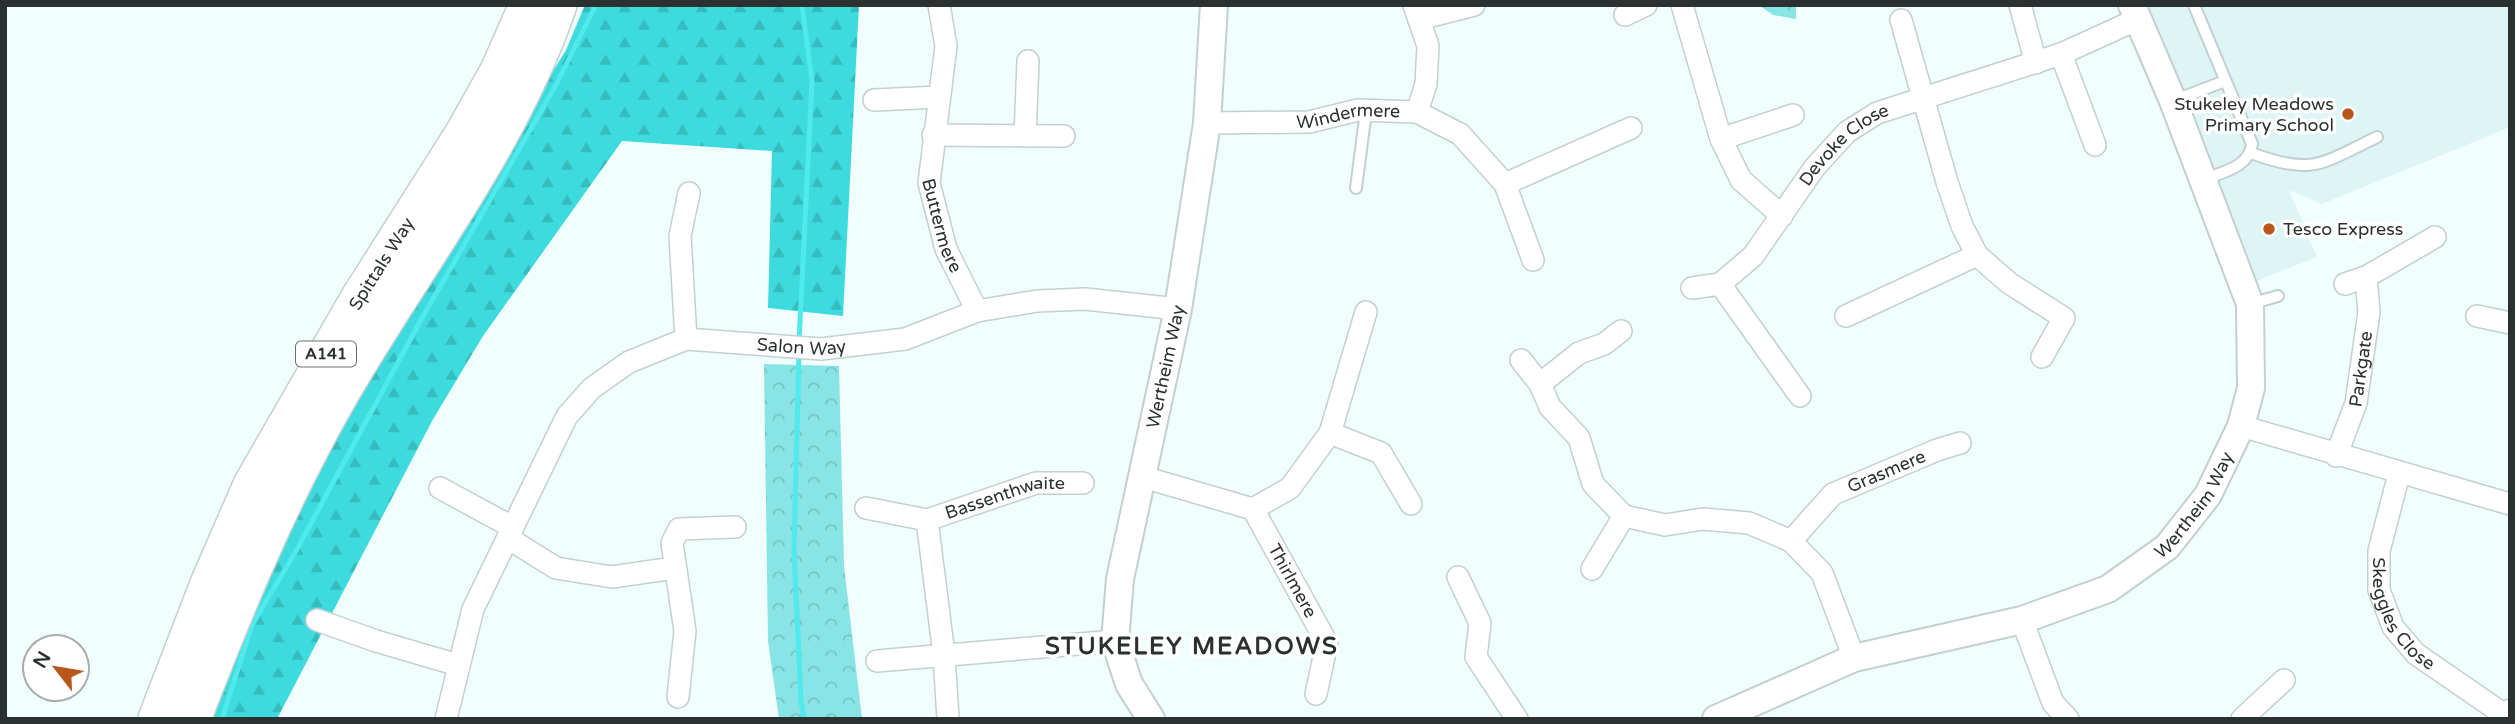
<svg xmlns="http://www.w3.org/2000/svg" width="2515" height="724" font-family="'Varela Round',sans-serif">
  <defs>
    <pattern id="forest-firs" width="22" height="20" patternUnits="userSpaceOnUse" patternTransform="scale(1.75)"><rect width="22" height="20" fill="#3ddbde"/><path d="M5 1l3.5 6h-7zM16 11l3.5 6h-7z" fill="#36bcbf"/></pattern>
    <pattern id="park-crowns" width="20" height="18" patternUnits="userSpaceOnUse" patternTransform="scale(1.75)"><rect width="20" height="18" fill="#89e4e5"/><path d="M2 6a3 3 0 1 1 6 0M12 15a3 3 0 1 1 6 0" fill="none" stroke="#76c4c5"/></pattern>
  </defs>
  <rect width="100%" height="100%" fill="#f1fefe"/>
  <polygon fill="#def5f5" points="2140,5 2510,5 2510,127 2322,204 2289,190 2317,257 2256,281 2225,215 2231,212 2179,100"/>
  <polygon fill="url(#forest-firs)" points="585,5 859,5 843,316 768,308 772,151 622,141 483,336 432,421 277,719 206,719 292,514 392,332 566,50"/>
  <g fill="url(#park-crowns)">
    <polygon points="1759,5 1796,5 1796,19 1773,15"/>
    <polygon points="764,364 839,366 844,566 862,719 779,719 768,641"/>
  </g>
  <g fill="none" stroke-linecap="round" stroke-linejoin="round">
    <g stroke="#50e9ec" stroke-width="5">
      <polyline points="799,342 812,81 802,5"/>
      <polyline points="799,351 794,550 801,700 804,719"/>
      <polyline points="222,719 252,625 296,551 422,318 556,85 596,5"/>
    </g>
    <g stroke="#c3d0d0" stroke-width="14">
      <g id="service">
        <path d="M2194 5 2252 144C2249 168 2222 172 2202 180"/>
        <polyline points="2173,101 2225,81"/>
        <path d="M2251 153C2313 176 2321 164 2377 137"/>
        <polyline points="1356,188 1366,111"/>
        <polyline points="2250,304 2278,296"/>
      </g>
    </g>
    <g stroke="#c3d0d0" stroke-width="24">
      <g id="minor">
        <path id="s1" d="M939 5 946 46 929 183 946 249 977 311"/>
        <polyline points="1414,5 1428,46 1426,84 1417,112"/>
        <polyline points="1682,5 1721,139 1741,180 1782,216"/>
        <polyline points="2020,5 2036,63"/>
        <polyline points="1625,15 1646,5"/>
        <polyline points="1419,19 1474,5"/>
        <polyline points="1901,20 1947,182 1962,226 1977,255 2009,283 2064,318 2042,357"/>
        <polyline points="2061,54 2095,145"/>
        <polyline points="874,100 939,97"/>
        <path id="s2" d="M1207 123 1309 122 1358 110 1417 112 1460 134 1505 184 1533 260"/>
        <polyline points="933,135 1064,136"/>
        <polyline points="1025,136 1028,61"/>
        <polyline points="1721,139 1793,115"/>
        <polyline points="1505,184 1631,128"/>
        <polyline points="1720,284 1800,396"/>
        <polyline points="2345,284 2366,277"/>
        <path id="s3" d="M1692 288 1720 284 1753 256 1815 167 1847 132 1877 113 2061 54 2136 20"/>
        <polyline points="1846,316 1977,255"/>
        <polyline points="2477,316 2510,323"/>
        <polyline points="686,339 680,236 689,193"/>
        <polyline points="1521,360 1540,384 1550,407 1579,438 1593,484 1624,516"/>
        <polyline points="1540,384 1579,353 1604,344 1621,331"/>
        <polyline points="2241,426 2510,504"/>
        <polyline points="1330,433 1381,453 1411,504"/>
        <path id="s4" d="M2336 456 2356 403 2369 312 2366 277 2435 237"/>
        <path id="s5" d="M2399 474 2379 551V590L2393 627 2416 654 2506 716 2510 710"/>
        <polyline points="1143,477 1253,509 1290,488 1330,433 1366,312"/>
        <polyline points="440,488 512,527"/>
        <path id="s6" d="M866 508 927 520 1036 483H1083"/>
        <path id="s7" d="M1253 509 1327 643 1316 694"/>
        <polyline points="927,520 944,655 948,719"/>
        <polyline points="508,538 556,568 612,577 674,568"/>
        <path id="s8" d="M1791 541 1833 494 1937 450 1960 443"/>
        <polyline points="1592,569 1624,516 1665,525 1703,519 1749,523 1791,541 1822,573 1854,658"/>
        <polyline points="1458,577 1480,623 1476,657 1517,719"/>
        <polyline points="317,620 376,641 458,665"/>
        <polyline points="2022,620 2053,703 2068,719"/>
        <polyline points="877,661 1115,641"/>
        <polyline points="678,697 685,631 672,543 679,529 735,527"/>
        <path id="s9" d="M446 719 473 609 567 416 592 388 629 362 686 339 821 349 905 339 977 311 1037 301 1085 299 1178 309"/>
        <polyline points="2242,719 2284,680"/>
      </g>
    </g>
    <g stroke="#c3d0d0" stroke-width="30">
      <g id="tertiary">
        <path id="s10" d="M1151 719 1129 684 1115 641 1120 579 1178 309 1207 123 1214 5"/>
        <path id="s11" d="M1716 719 1854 658 2022 620 2108 589 2167 547 2208 495 2241 426 2251 388 2250 304 2173 101 2132 5"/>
      </g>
    </g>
    <g stroke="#c3d0d0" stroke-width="40">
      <g id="trunk">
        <path id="s12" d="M157 719 209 584 252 485 359 299 463 135 499 71 528 5"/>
        <path d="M192 719C235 607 281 496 341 392 415 264 509 147 558 5"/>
      </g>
    </g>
    <use href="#service" stroke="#fff" stroke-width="10"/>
    <use href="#minor" stroke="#fff" stroke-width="21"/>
    <use href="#tertiary" stroke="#fff" stroke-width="26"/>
    <use href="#trunk" stroke="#fff" stroke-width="37"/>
  </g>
  <g fill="#b9561b" stroke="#fff" stroke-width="2.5">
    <circle cx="2348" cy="114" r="7"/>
    <circle cx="2269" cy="229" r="7"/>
  </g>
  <g text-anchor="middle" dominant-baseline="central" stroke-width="7" stroke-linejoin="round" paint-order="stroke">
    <rect fill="#fff" stroke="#6b6e6e" stroke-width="2" x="296" y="341.5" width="60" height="25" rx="5"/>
    <g font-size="16" font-weight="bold" fill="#2b3030">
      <text x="326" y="354">A141</text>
    </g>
    <g font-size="18" fill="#2b3030" stroke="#fff" text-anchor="end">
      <text x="2334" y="104">Stukeley Meadows<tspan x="2334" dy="21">Primary School</tspan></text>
      <text x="2283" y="229" text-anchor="start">Tesco Express</text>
    </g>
    <g font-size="18" fill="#2b3030" stroke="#fff">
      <text stroke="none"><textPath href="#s2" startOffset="142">Windermere</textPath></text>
      <text stroke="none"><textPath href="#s3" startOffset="217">Devoke Close</textPath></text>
      <text stroke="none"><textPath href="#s1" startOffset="224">Buttermere</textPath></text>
      <text stroke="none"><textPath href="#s12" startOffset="509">Spittals Way</textPath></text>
      <text stroke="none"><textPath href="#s9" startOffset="588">Salon Way</textPath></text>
      <text stroke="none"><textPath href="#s10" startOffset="366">Wertheim Way</textPath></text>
      <text stroke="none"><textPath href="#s4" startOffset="91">Parkgate</textPath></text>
      <text stroke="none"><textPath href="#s8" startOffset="121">Grasmere</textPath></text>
      <text stroke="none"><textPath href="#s6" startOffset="144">Bassenthwaite</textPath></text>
      <text stroke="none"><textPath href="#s11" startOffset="537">Wertheim Way</textPath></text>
      <text stroke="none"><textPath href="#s7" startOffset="82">Thirlmere</textPath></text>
      <text stroke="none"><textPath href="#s5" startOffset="150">Skeggles Close</textPath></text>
    </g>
    <g font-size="24" font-weight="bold" letter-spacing="2" fill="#2b3030" stroke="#fff">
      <text x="1192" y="646">STUKELEY MEADOWS</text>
    </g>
  </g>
  <rect width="2515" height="724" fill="none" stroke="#2b3030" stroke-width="14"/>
  <g transform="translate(56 668) rotate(301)"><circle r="33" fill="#ffffff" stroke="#aaacac" stroke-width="2"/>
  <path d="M0-5L12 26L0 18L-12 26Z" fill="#b9561b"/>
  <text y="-10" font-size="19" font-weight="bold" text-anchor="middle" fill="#2b3030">N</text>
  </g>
</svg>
